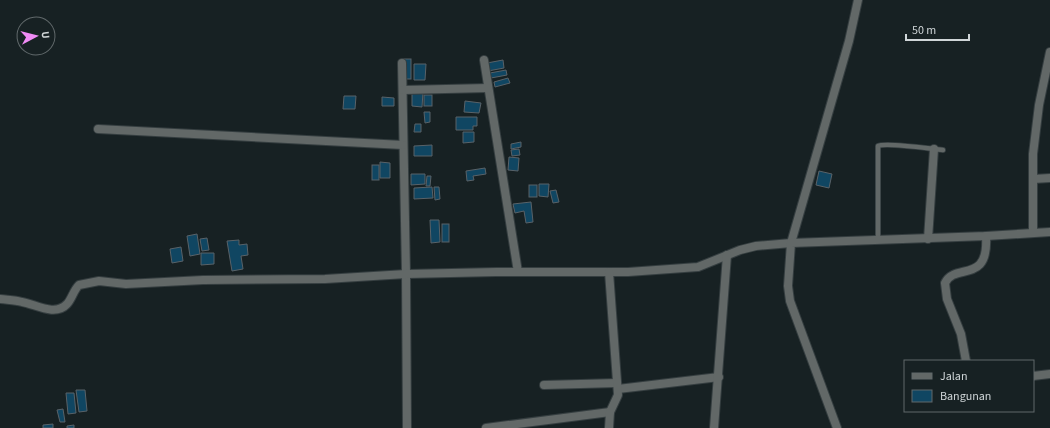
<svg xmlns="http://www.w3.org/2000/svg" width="1050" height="428" font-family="'Source Sans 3',sans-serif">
  <rect width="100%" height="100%" fill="#172123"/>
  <g fill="#104662" stroke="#596268">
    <rect x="404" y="59" width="7" height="20"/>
    <polygon points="503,60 504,68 488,71 487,63"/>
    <polygon points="414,64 426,64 425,80 414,80"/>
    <polygon points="506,70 507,75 491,78 490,73"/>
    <polygon points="508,78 510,83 495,87 494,82"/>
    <polygon points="412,92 423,92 422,107 412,106"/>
    <rect x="424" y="95" width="8" height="11"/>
    <polygon points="344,96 356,96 355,109 343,109"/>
    <polygon points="382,97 394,98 394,106 382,106"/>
    <polygon points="465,101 481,103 479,113 464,112"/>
    <polygon points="424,112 430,112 430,122 425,123"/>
    <polygon points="456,117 477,117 477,126 473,126 473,130 456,130"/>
    <polygon points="415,124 421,124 421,132 414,132"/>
    <polygon points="463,132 474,132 474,142 463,143"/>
    <polygon points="521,142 521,147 511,149 511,144"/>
    <polygon points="432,145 432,156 414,156 414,146"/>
    <polygon points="519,149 520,155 512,156 511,150"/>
    <polygon points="509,157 519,158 518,171 508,170"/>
    <polygon points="380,162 390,163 390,178 380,178"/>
    <rect x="372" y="165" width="7" height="15"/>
    <polygon points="485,168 486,174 473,176 474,180 467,181 466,171"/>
    <polygon points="819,171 832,174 829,188 816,185"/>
    <polygon points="411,174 425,174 425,184 411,185"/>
    <polygon points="427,176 431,176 430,186 426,186"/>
    <polygon points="539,184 549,184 548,197 539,196"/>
    <rect x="529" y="185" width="8" height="12"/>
    <polygon points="432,187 433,198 414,199 414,188"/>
    <polygon points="434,187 439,187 440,199 435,200"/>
    <polygon points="556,190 559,202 553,203 550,191"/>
    <polygon points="531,202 533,222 526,223 524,211 515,213 513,204"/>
    <polygon points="430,220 439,220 440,242 431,243"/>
    <rect x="442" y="224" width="7" height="18"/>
    <polygon points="197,234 200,254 190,256 187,236"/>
    <polygon points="207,238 209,250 202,251 200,239"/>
    <polygon points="239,240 239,245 247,244 248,255 241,256 243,269 232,271 227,241"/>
    <polygon points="181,247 183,261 172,263 170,249"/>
    <polygon points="201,253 214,253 214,264 201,265"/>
    <polygon points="76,390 85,390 87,411 79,412"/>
    <polygon points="66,393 74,393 76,413 68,414"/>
    <polygon points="63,409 65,422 60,422 57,410"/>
    <polygon points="53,424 53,428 43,428 43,425"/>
    <polygon points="74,425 74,428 67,428 67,426"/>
  </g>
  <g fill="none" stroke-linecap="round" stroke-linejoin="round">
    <g stroke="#353e40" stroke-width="6">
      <path id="lane" d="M878 240V146C886 142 931 149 943 150"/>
    </g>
    <g stroke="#353e40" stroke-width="10">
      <g id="street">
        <polyline points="484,60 518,272"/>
        <polyline points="402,63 406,274 407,428"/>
        <polyline points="403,90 488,88"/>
        <polyline points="98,129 403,145"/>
        <polyline points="1033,179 1050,178"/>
        <polyline points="1033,232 1033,154 1039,105 1050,52"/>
        <polyline points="928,239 934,149"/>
        <path d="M0 299C7 300 15 300 22 302 35 304 55 317 67 304 72 299 73 291 79 285L99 281 126 284 203 280 325 279 406 274 496 272H628L698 267 740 250 756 246 791 243 849 41 858 0"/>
        <path d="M966 361 961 334 947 299 945 283C955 262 989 285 986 236"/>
        <polyline points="1033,376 1050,374"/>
        <polyline points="544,385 617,383"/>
        <polyline points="618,389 719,377"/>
        <polyline points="486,428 610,412"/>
        <polyline points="609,428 610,412 618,395 609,272"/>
        <polyline points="714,428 727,255"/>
        <polyline points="837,428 790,301 788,286 791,243 986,236 1050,232"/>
      </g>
    </g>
    <use href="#lane" stroke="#626867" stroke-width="4.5"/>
    <use href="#street" stroke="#626867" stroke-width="8"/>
  </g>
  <rect x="904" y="360" width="130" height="52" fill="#172123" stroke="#61696b"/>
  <rect x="912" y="373" width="20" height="6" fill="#626867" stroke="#61696b"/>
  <text x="940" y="380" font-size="12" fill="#d0d6d8">Jalan</text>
  <rect x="912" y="390" width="20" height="12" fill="#104662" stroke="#61696b"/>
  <text x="940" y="400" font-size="12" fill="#d0d6d8">Bangunan</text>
  <g transform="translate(36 36) rotate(83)"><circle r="19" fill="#172123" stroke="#61696b"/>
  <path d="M0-3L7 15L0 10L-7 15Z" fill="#f08bf5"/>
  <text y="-6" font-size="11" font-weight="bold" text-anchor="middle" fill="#d0d6d8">U</text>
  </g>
  <path d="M906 34v6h63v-6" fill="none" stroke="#d0d6d8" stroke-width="2"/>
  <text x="912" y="34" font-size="12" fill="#d0d6d8" stroke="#172123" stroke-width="3" paint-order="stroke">50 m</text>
</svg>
